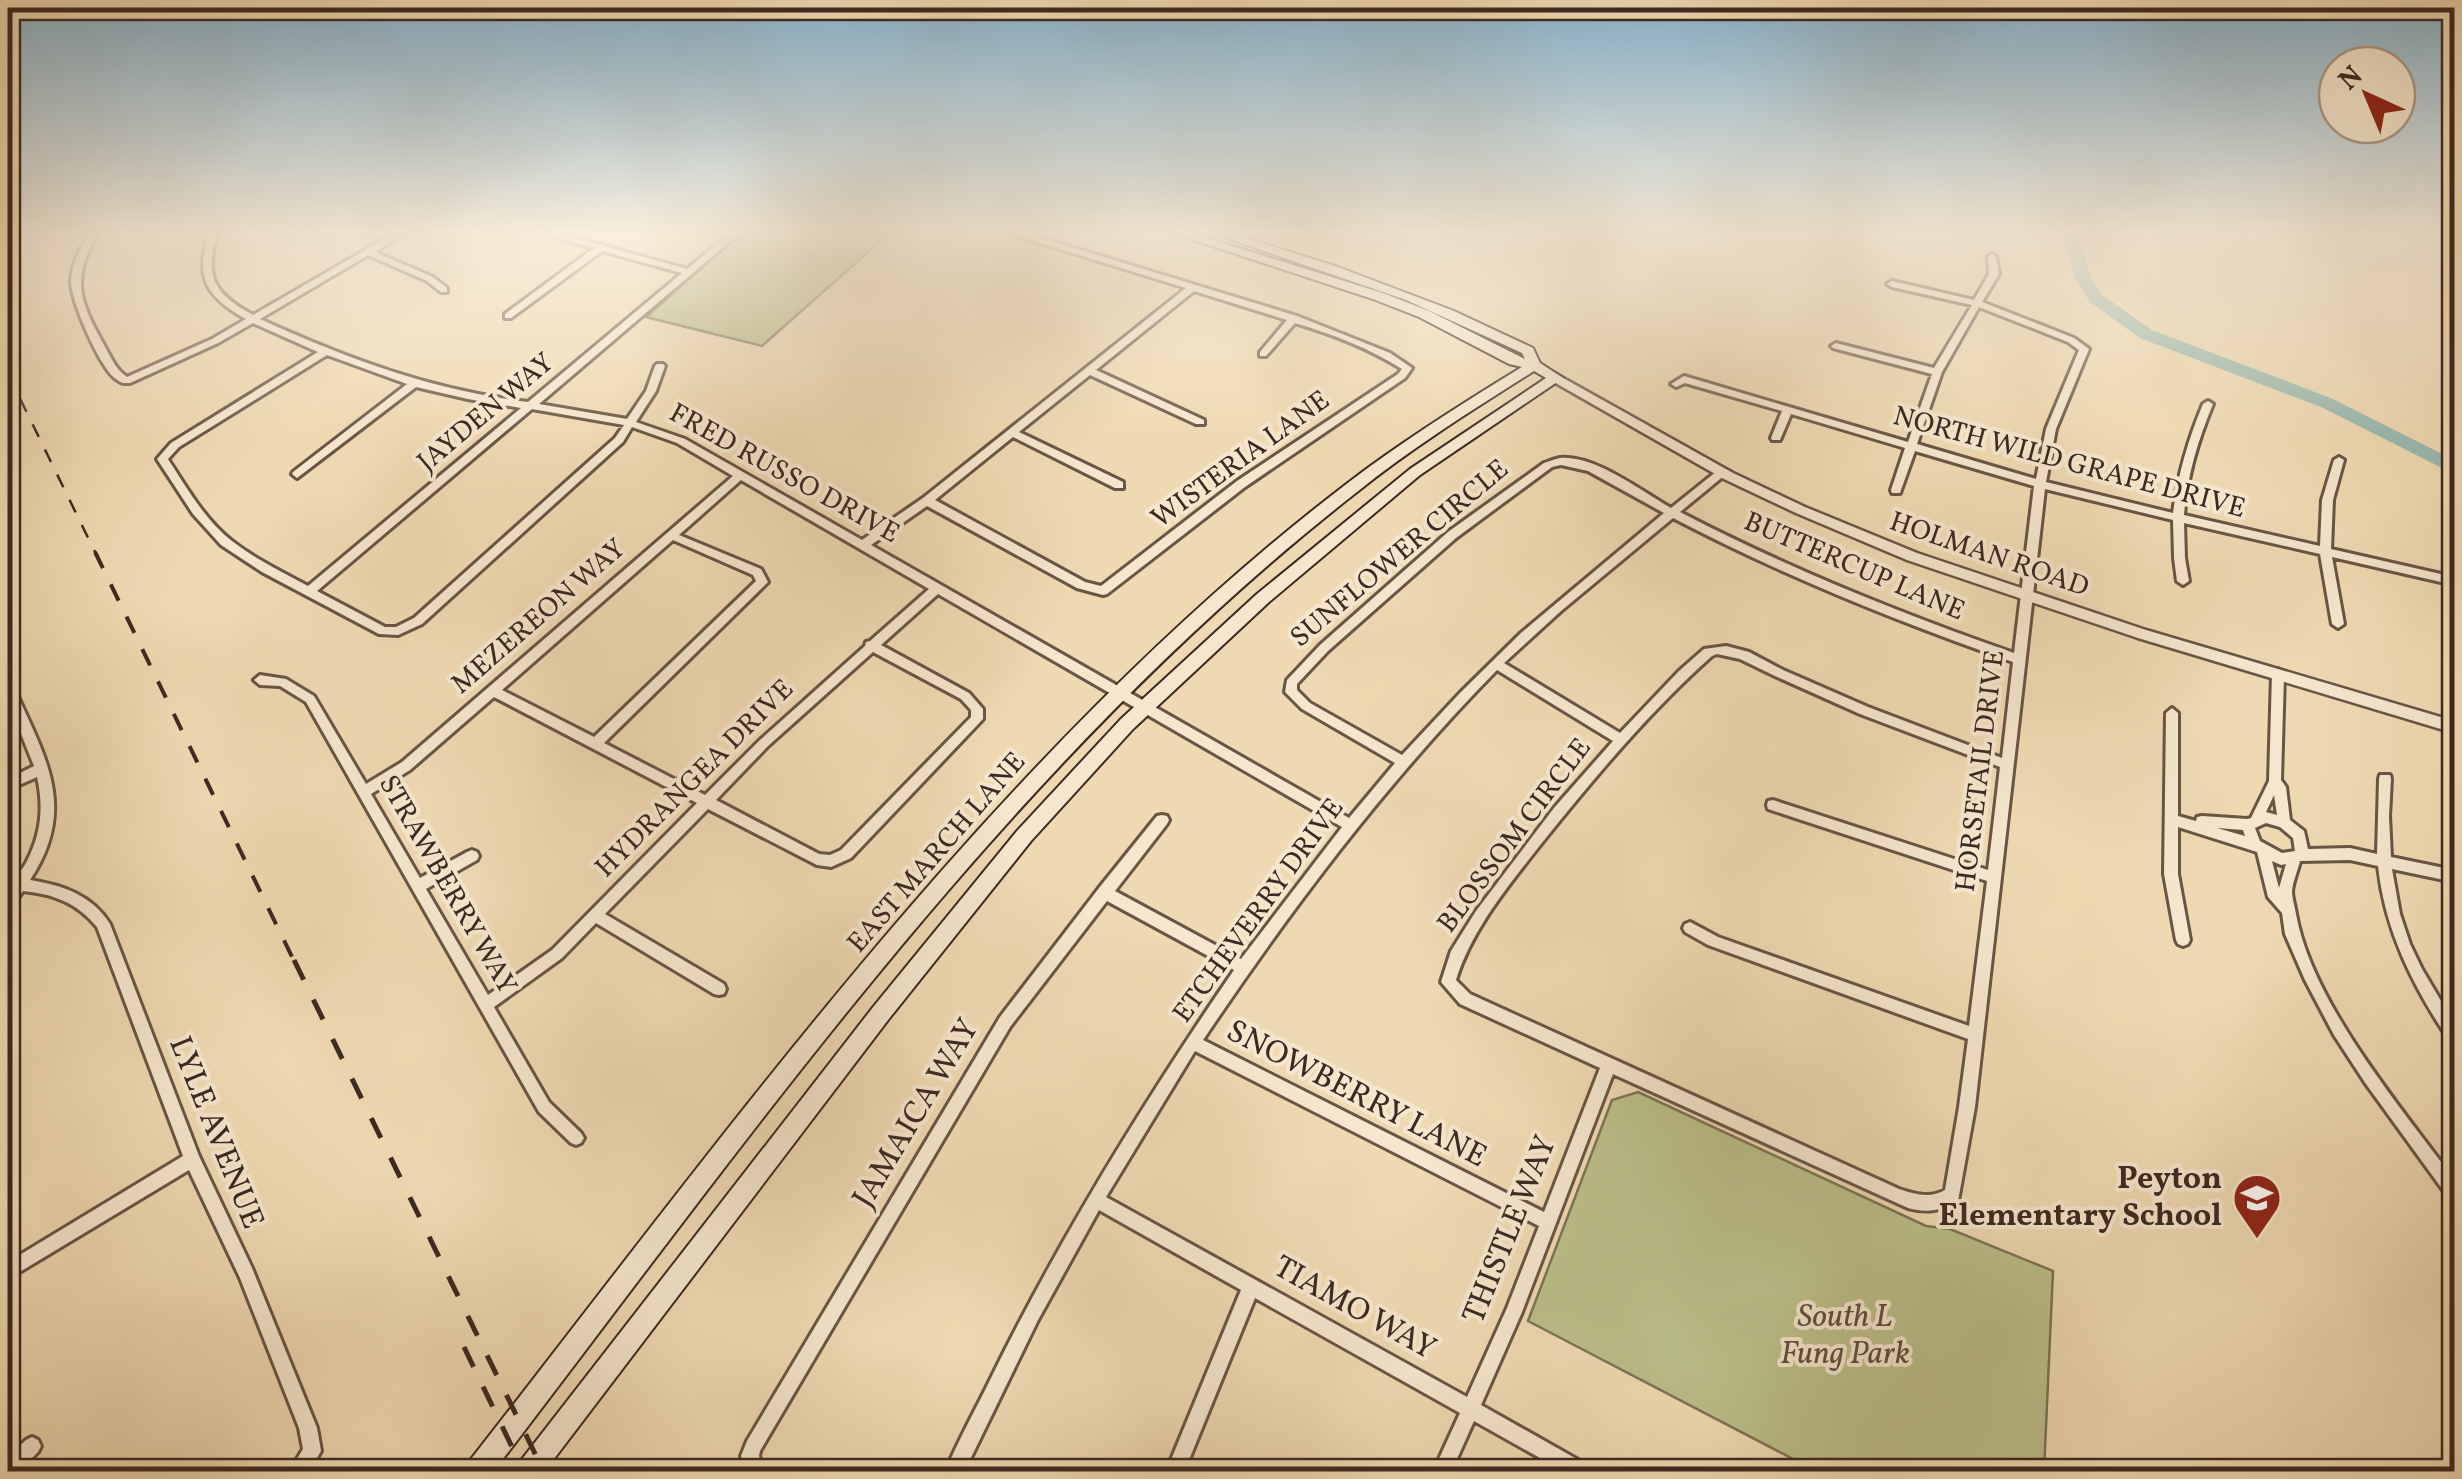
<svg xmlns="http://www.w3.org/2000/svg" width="2462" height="1479" font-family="Vollkorn,serif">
  <rect width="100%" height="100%" fill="#efd9b2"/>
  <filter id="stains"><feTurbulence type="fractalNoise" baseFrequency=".002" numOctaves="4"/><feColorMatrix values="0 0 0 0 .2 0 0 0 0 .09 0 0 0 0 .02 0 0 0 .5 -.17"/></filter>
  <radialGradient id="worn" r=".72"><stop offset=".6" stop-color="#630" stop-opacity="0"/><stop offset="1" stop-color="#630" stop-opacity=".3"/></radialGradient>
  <g fill="#bbbf8a" stroke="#7c7456" stroke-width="2.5">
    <polygon points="744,231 892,231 762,346 646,317"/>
    <polygon points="1638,1092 1926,1226 1950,1229 2053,1271 2044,1471 1816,1471 1528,1321 1612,1100"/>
  </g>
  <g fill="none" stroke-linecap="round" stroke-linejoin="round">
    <polyline stroke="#748077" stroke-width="2.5" points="8,236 14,231"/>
    <polygon fill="#9abab0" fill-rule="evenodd" points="2062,231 2078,231 2092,280 2102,295 2152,330 2333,399 2454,460 2454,474 2321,407 2140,338 2090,302 2076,280"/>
    <g stroke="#695545" stroke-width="6">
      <g id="minor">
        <path d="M91 231H99C71 279 78 298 104 345 111 357 115 369 127 377L212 339 246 319C205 296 194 276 210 231H218C204 275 212 293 253 315L398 231H408L375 252 433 277 447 288V292H441L427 281 368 255 260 319C348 359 431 390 528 402L682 273 602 251 511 318H505V314L594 248 539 233 538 231H551L687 269 733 231H742L539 404 627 419 646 391 655 366 657 364H663L665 366 656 391 636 422 685 439 862 540 923 498 1186 288 1008 233 1007 231H1019L1297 316 1390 353 1412 368 1405 378 1245 487 1107 594 1103 595 1077 588 927 506 871 545 1349 818 1395 763 1302 709 1285 692 1287 680 1320 645 1448 532 1544 463C1550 461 1555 459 1560 458 1595 455 1641 491 1671 508L1717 471H1725V475L1680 512C1788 568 1899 613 2014 653L2034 486 1915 451 1901 490 1900 493H1892L1891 490 1905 448 1791 414 1780 440H1772L1771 438 1782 411 1685 383 1676 387 1671 384 1684 376 1908 442 1932 374 1833 348 1831 346 1836 343 1934 368 1972 305 1892 287 1887 284 1892 281 1974 300 1989 274 1988 257 1992 254 1996 257 1999 274 1982 302 2074 338 2089 349 2056 429 2046 482 2173 513C2178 474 2188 440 2203 404L2208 401 2213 404C2198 440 2187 476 2184 515L2320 546 2322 500 2334 460 2339 457 2344 460 2333 500 2331 549 2454 577V585L2332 557 2344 624 2338 628 2332 624 2320 554 2184 523 2185 558 2189 581 2183 585 2177 581 2174 558 2173 520 2045 489 1975 1107 1958 1201C1941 1211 1927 1213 1908 1208L1613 1074 1522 1312 1481 1405 1589 1466 1592 1472H1565L1474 1421 1451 1472H1433L1460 1413 1255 1298 1184 1472H1166L1241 1290 1099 1210 1038 1320 964 1472H945C959 1439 977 1407 992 1376 1062 1234 1145 1100 1234 970L1107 901 1010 1027 760 1451 759 1456 765 1472H747L741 1456 747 1441 1000 1017 1099 888 1157 816 1162 815 1167 816 1169 820 1167 824 1115 891 1241 959 1342 827 938 594 881 645 969 693 983 709V719L851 858 831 867 817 865 708 809 605 914 724 984 726 989 724 994 719 995 714 994 596 923 562 958 494 1007 549 1102 581 1133 584 1138 581 1143 576 1145 571 1143 539 1112 306 702 280 686 260 685 254 680 260 675 286 679 314 696 366 784 402 762 733 476 677 443 632 427 623 442 422 624 398 635 379 634 262 572 221 545 193 514 157 459 171 443 318 352 253 323 218 343 130 383C123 383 123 384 116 379 100 368 71 301 71 281 72 262 81 247 91 231ZM1194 291 1287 320 1260 352V356H1266L1295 323C1332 334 1369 348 1402 369L1398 374 1237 481 1101 586 1085 582 935 500 1013 437 1115 488H1123V482L1019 432 1090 375 1196 424H1204V420L1096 370ZM1979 307 2068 342 2079 350 2046 429 2036 479 1917 444 1942 372ZM327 355 407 384 293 472 292 474 297 478 416 387 468 399 521 408 308 586C282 572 255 559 232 541 205 520 186 487 168 459L179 447ZM532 409 624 425 615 438 414 618 396 627H385L317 591ZM1561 465 1588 471 1664 513 1521 633 1460 693 1402 755 1310 703 1297 690V684L1328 651 1456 538 1552 467ZM741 480 929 589 870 641 866 642 865 646 760 740 705 795 604 743 768 582 761 569 679 535ZM1673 518C1782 575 1896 621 2013 662L2002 758 1868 707 1783 670 1749 652 1726 646 1704 649 1679 671 1620 733 1504 663 1561 611ZM673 540 753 575 756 581 594 737 502 690ZM873 652 961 699 971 710V717L841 850 830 855 819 854 716 800 768 746ZM1717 654 1740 659 1775 676 1860 714 2000 767 1988 870 1773 800 1768 801 1767 805 1768 809 1987 881 1969 1026 1718 937 1690 922 1685 924 1683 928 1685 932 1708 945 1968 1039 1959 1107 1945 1190C1930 1199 1914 1194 1899 1189L1470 994 1456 980C1472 929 1509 885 1541 844 1594 778 1649 712 1712 656ZM1497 670 1613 741 1554 808 1476 911 1451 951 1441 982 1460 1004 1600 1068 1544 1212 1203 1040C1291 909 1386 783 1497 670ZM494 697 697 803 552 950 488 995 426 889 477 860 479 856 477 852 472 850 467 852 420 878 371 794 410 770ZM1195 1051 1539 1226 1507 1308 1467 1397 1106 1197Z"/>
        <path d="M2278 669 2284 674 2281 780 2286 787 2290 820 2304 831 2308 849 2350 848 2377 854 2379 779 2380 775H2390L2391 779 2389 816 2391 857 2454 870V882L2392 869 2400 914 2410 944 2422 969 2454 1023V1042L2449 1040C2413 986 2385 931 2378 866L2350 860 2300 861C2298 870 2293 881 2292 891 2292 898 2295 907 2296 914 2311 1001 2401 1108 2454 1179V1199L2448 1197 2366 1084 2334 1035 2305 980 2285 934 2282 913 2268 897 2257 852 2178 827V874L2190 940 2188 944 2183 946 2178 944 2176 940 2164 874 2166 713 2172 708 2178 713V816L2196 821 2197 817 2202 816 2247 819 2251 818 2269 781 2272 674ZM2274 795 2277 815 2266 812ZM2266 823 2280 827 2293 838 2295 851 2282 853 2260 841 2255 828ZM2217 828 2243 830 2245 836ZM2272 861 2281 865 2286 864 2279 888Z"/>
        <path d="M8 683 14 688C45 757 78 808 30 880 62 885 92 895 110 924L199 1156 252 1268 317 1428 321 1451 309 1472H289L303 1449 299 1428 240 1278 189 1170 8 1279V1262L183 1156 97 927C77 903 54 894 23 891L13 905 8 907C8 901 6 896 8 890 11 881 21 872 26 863 41 835 44 808 37 777L8 790V779L34 766 8 701Z"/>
        <polygon points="32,1437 38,1440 41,1446 38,1452 18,1472 8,1472 8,1457 26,1440"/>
      </g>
    </g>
    <g stroke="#695545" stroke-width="5">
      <polygon id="tertiary" points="1556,374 1733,473 1805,507 1917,553 2146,630 2454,721 2454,733 2138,638 1907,560 1796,513 1724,479 1552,381 1552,375"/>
    </g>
    <g stroke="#3c2921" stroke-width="4">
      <path id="secondary" d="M1166 231H1184L1383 293 1429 311 1525 359 1522 353 1406 300 1206 231H1224L1338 267 1454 311 1533 348 1540 363 1563 378 1420 475 1269 602 1133 729 1031 841 888 1020 544 1472H516L519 1463 874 1006 1017 831 1121 719 1257 594 1410 469 1546 378 1534 371C1474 409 1413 447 1357 492 1012 761 757 1128 493 1472H465L468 1463C735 1122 1002 747 1349 482 1404 440 1463 403 1522 367L1509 364 1419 317 1373 299Z"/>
    </g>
    <use href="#minor" fill="#f5e6cd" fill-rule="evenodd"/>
    <use href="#tertiary" fill="#f5e6cd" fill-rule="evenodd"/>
    <use href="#secondary" fill="#f5e6cd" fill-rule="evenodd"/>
    <polyline stroke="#3c2921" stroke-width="2.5" stroke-dasharray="14 14" stroke-linecap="butt" points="8,374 96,554"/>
    <polyline stroke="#3c2921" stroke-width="4" stroke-dasharray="18 18" stroke-linecap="butt" points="95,552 295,963"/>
    <g stroke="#3c2921" stroke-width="5" stroke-dasharray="22 22" stroke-linecap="butt">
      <polyline points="294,960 544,1472"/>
      <polyline points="464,1347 524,1472"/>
    </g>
  </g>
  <linearGradient id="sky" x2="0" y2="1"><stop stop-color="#89b6d2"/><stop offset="0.53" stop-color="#f8eedc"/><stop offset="1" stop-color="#f8eedc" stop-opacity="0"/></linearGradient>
  <rect width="2462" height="438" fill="url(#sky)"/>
  <defs>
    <g id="school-pin" transform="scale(2.5)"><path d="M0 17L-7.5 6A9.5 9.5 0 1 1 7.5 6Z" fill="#8f2418" stroke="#f5e6cd"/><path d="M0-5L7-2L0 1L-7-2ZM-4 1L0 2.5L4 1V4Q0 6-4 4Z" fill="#fff"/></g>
  </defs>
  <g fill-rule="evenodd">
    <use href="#school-pin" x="2257" y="1198"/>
  </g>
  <g text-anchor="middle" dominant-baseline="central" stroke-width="8" stroke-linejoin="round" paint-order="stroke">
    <g font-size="28" fill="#3c2921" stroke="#f5e6cd">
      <text transform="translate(486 413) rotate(-40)">JAYDEN WAY</text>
      <text transform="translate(1241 460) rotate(-36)">WISTERIA LANE</text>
      <text transform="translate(2069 463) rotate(15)">NORTH WILD GRAPE DRIVE</text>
      <text transform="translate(784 474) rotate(29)">FRED RUSSO DRIVE</text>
      <text transform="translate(1400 554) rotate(-40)">SUNFLOWER CIRCLE</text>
      <text transform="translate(1989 555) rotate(19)">HOLMAN ROAD</text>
      <text transform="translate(1854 567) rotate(23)">BUTTERCUP LANE</text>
      <text transform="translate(539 617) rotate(-41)">MEZEREON WAY</text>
      <text transform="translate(1981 771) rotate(-83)">HORSETAIL DRIVE</text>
      <text transform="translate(695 779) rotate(-45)">HYDRANGEA DRIVE</text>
      <text transform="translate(1515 836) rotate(-53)">BLOSSOM CIRCLE</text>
      <text transform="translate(937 853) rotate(-49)">EAST MARCH LANE</text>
      <text transform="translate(447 885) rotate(60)">STRAWBERRY WAY</text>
      <text transform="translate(1259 911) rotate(-54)">ETCHEVERRY DRIVE</text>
    </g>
    <g font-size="32" fill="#3c2921" stroke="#f5e6cd">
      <text transform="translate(1356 1095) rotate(27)">SNOWBERRY LANE</text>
      <text transform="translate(917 1114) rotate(-59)">JAMAICA WAY</text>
      <text transform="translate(215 1133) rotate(68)">LYLE AVENUE</text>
      <text transform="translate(1511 1230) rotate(-68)">THISTLE WAY</text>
      <text transform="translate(1354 1309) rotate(29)">TIAMO WAY</text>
    </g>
    <g font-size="32" font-weight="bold" fill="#3c2921" stroke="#f5e6cd" text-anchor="end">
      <text x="2222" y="1180">Peyton<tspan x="2222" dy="37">Elementary School</tspan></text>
    </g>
    <g font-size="32" font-style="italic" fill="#5c4e3b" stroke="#f5e6cd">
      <text x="1845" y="1318">South L<tspan x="1845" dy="37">Fung Park</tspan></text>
    </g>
  </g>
  <rect width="2462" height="1479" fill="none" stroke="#efd9b2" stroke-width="40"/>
  <rect x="10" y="10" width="2442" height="1459" fill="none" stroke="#3c2921" stroke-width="5"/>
  <rect x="20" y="20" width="2422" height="1439" fill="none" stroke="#3c2921" stroke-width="2.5"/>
  <g transform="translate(2367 95) rotate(316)"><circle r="48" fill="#f5e6cd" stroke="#ab9a88" stroke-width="2.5"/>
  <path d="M0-8L18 38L0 25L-18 38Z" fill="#8f2418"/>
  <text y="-15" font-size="28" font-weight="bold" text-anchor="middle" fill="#3c2921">N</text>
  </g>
  <rect width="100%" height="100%" filter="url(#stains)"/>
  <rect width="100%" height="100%" fill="url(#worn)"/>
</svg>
